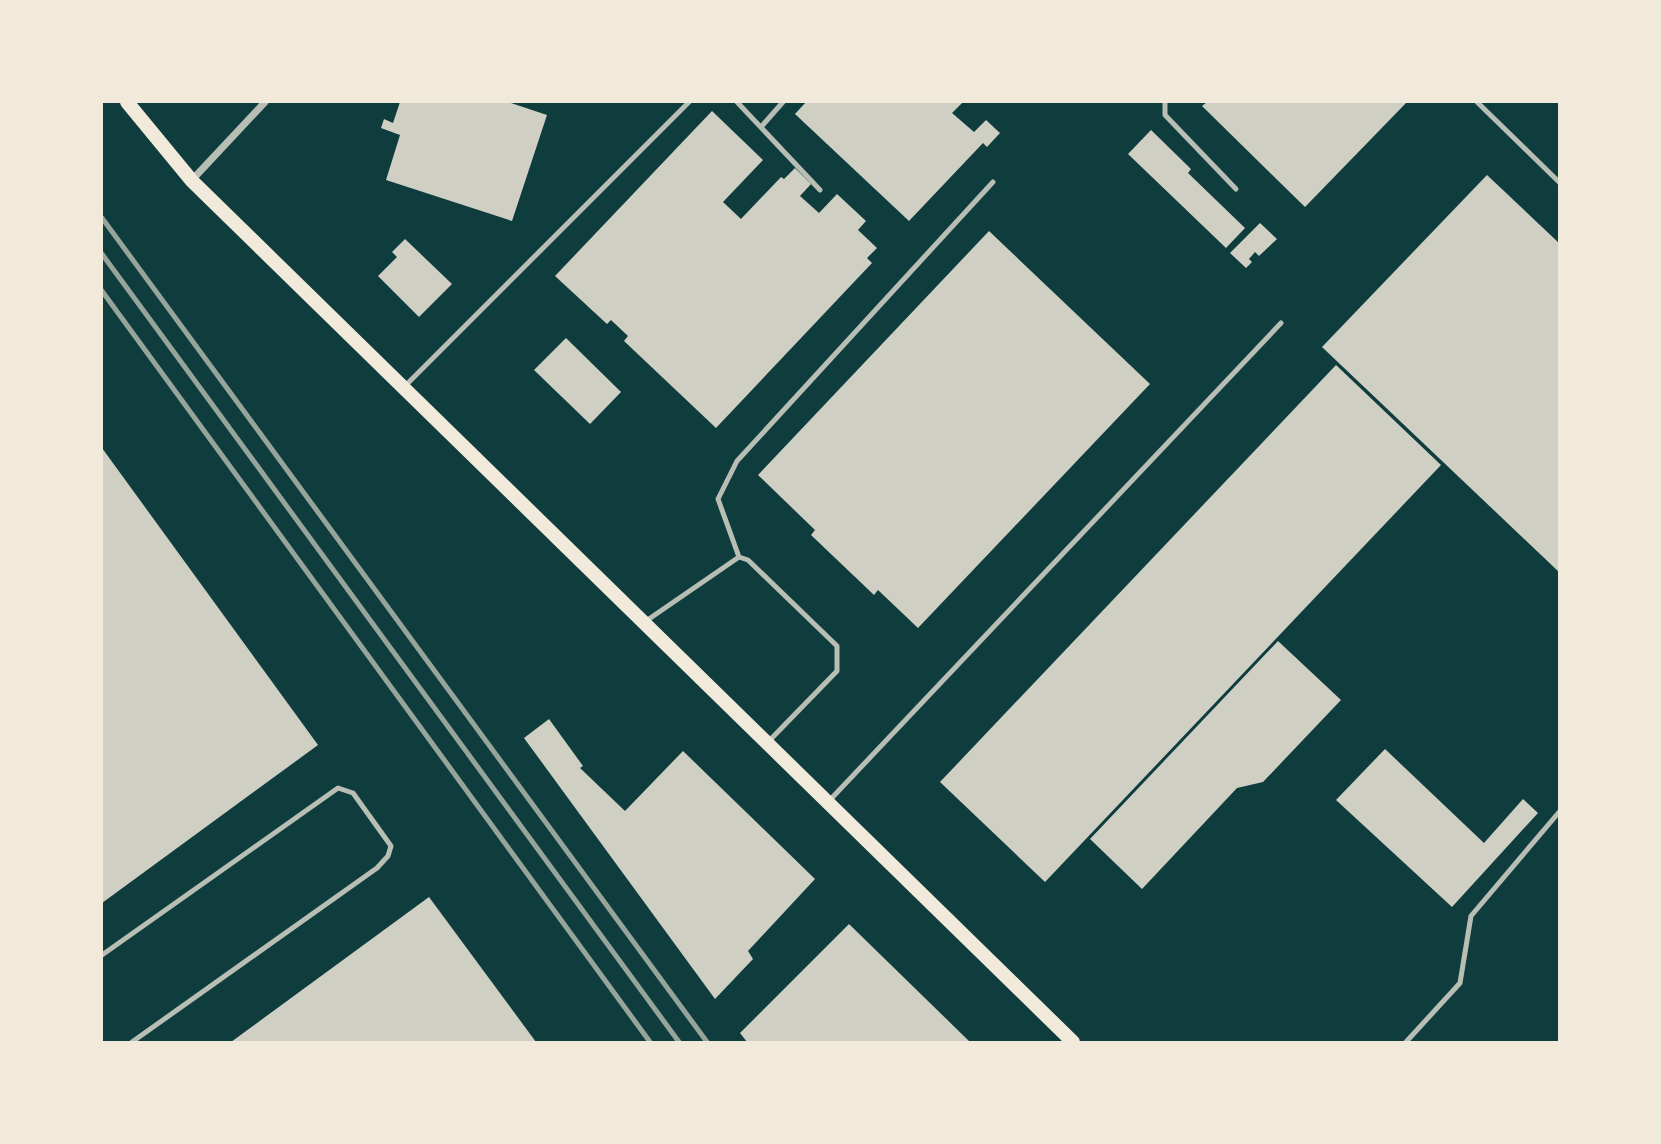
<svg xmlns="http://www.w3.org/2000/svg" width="1661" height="1144" font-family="'Fira Sans',sans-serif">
  <rect width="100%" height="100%" fill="#0f3d3e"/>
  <g fill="#cfcfc3">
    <polygon points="400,102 508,102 547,115 512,221 386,180 400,135 381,128 384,119 393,123"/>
    <polygon points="806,102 963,102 952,113 974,132 986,120 1000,133 987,147 983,143 909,221 795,114"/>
    <polygon points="1207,102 1407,102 1305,207 1202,106"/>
    <polygon points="712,111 763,160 723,202 741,219 781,177 784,179 795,168 811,184 800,196 819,213 837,194 866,221 858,230 877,248 867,258 872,263 716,428 624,341 628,336 611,320 607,324 555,276"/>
    <polygon points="1151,130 1191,169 1188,173 1245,228 1226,248 1128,154"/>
    <polygon points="1487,175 1560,244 1560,573 1322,347"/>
    <polygon points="1260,223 1277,239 1259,256 1255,252 1249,259 1252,262 1246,268 1230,253"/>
    <polygon points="989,231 1150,384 918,628 878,590 874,595 811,535 815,530 758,475"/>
    <polygon points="405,239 452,284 419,317 378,276 397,257 392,252"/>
    <polygon points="566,338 621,392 590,424 534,370"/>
    <polygon points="1336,365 1441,465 1045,882 940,782"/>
    <polygon points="102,448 318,745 102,903"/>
    <polygon points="1278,641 1341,700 1263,782 1237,788 1142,889 1090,839"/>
    <polygon points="549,719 583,766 580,768 625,811 683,751 815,879 748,951 753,959 715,999 524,738"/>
    <polygon points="1385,749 1484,843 1523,799 1538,813 1452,907 1336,800"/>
    <polygon points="429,897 536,1042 231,1042"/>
    <polygon points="849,924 970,1042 747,1042 740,1033"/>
  </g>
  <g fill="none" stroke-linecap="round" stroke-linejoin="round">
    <g stroke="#b8beb3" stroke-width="5">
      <polyline points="737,102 820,190"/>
      <polyline points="1165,102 1165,115 1236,189"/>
      <polyline points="1477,102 1560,183"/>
      <polyline points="761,127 783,102"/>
      <polyline points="405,386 689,102"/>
      <polyline points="739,557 718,499 737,461 993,182"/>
      <polyline points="646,621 739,557 748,560 837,646 837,671 767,743"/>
      <polyline points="828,802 1281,323"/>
      <polyline points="102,955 338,788 353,793 391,846 388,856 377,868 132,1042"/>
      <polyline points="1406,1042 1460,983 1471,916 1560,811"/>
    </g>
    <polyline stroke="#b8beb3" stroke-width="7" points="192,180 265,102"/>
    <polyline stroke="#f1e9da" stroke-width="14" points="127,102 192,181 1073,1042"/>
    <g stroke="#97a49c" stroke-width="5">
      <polyline points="102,218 707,1042"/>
      <polyline points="102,254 679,1042"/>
      <polyline points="102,291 650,1042"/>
    </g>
  </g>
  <rect width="1661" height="1144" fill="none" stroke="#f1e9da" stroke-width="206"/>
</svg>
